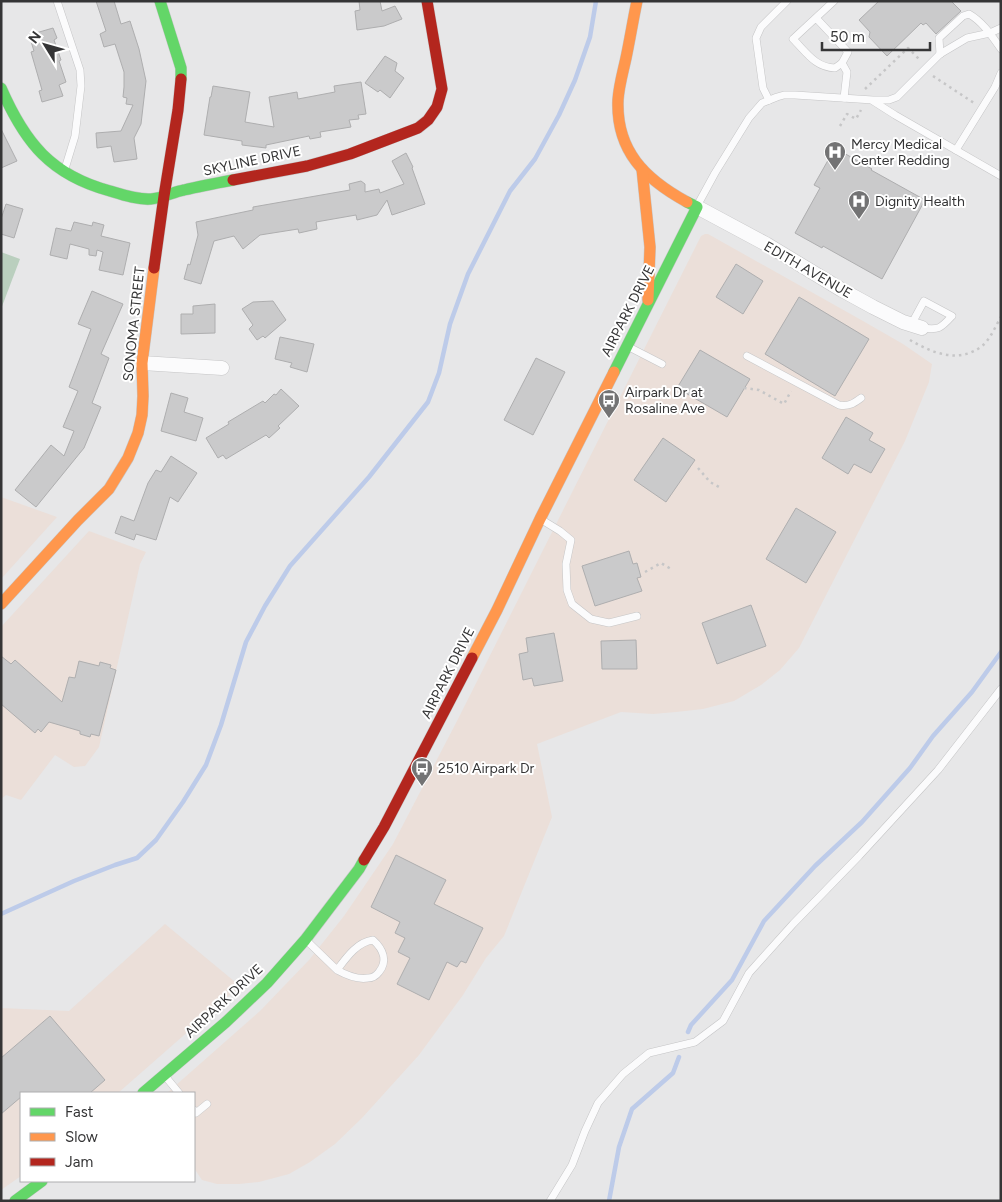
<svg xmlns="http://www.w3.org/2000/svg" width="1002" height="1202" font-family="Figtree,sans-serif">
  <rect width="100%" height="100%" fill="#e7e7e8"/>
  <g fill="#ebdfd9">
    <polygon points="705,234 708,234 863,321 903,344 932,364 929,382 905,441 799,648 780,670 761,685 734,701 703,709 676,712 653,714 621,712 537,744 552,817 504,936 486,958 463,995 419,1055 362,1118 335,1144 310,1162 289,1174 259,1182 239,1184 217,1184 202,1180 194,1168 194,1093 167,1093 260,1011 309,960 344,916 393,844 457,721 701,236"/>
    <polygon points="1,497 57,517 1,579"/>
    <polygon points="89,531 146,552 140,564 99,747 85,766 74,767 55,755 21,800 6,795 1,799 1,627"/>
    <polygon points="165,924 240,986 118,1093 21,1093 21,1176 1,1190 1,1008 69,1011"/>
  </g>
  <polygon fill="#bacfbe" points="1,252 20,259 1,309"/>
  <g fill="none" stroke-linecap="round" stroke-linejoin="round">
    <g stroke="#bdcbe9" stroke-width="4.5">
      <polyline points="1,914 74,881 115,865 137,858 156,840 183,802 206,765 221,725 246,642 265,606 290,566 369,477 428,402 439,373 450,324 468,274 510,191 535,159 559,115 575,80 590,37 596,1"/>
      <polyline points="688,1032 691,1025 732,980 764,921 815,866 862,822 910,768 933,736 972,692 1001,652"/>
      <polyline points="609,1201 619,1147 632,1109 673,1073 679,1057"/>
    </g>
  </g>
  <g fill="#cacacb" stroke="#aeaeaf">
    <polygon points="96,1 114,1 121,24 130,21 139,49 146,81 141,124 134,138 137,159 114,162 111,146 97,148 96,133 121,131 133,105 126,104 127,98 123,97 124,87 124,72 115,44 104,47 100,34 106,31"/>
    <polygon points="359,1 380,1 382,11 395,6 402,19 384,26 357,30 355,11 360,10"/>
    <polygon points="879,1 951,1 961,11 936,34 926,23 923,25 921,23 887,56 869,37 870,32 859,20"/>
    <polygon points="53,28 57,38 54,40 61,60 59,61 66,82 59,85 63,96 42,102 39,91 42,90 31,52 34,51 29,35"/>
    <polygon points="385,56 397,63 395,71 404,78 390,98 380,90 378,92 365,83"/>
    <polygon points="361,82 366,114 358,115 359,119 349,120 351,127 320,132 321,137 310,139 309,136 266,145 266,148 242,145 242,141 204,135 210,97 211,97 213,86 250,92 245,122 274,127 269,97 297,92 298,99 335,92 334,86"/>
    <polygon points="1,129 17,161 1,168"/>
    <polygon points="835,148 872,169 871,170 925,200 882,279 823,246 822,248 795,233 820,188 814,185"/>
    <polygon points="406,153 413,167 412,168 425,204 392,215 387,200 377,215 357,220 356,215 316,222 317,229 299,233 298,229 260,235 243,249 234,236 214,241 201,284 184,279 188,264 190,265 198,235 196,222 253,210 253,207 350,190 349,184 361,181 365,184 365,192 379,189 380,193 404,184 392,161"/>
    <polygon points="6,204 23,209 14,238 1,234 1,219"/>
    <polygon points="74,222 92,226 93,222 104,225 101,236 130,243 123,275 99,270 103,252 97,250 96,256 89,255 89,249 70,244 67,259 50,255 56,228 71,231"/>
    <polygon points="736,264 763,281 743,314 716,297"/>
    <polygon points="92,291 123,304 101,354 109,358 92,403 101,407 84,448 36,507 15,490 51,445 64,456 74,431 63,427 78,391 69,387 91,329 78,324"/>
    <polygon points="799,297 869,339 835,396 765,354"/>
    <polygon points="273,301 286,320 265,338 263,336 257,340 249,329 253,325 242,309 253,302"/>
    <polygon points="215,304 215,333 181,334 181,314 193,314 193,306"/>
    <polygon points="280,337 314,344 307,372 290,367 292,363 275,359"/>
    <polygon points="700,350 750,379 727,417 677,388"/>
    <polygon points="536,358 565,372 533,435 504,420"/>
    <polygon points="281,389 299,406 278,426 280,428 269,438 266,435 226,459 223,455 218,458 206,438 229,424 228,422 263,401 265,403 274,394 276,395"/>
    <polygon points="171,393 188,398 184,412 203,418 196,441 161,431"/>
    <polygon points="846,417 873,433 869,440 885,449 871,473 854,464 848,474 822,458"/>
    <polygon points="663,438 695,460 666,502 634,480"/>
    <polygon points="171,456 197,473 178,502 170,497 156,540 136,534 134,540 115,533 121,516 134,521 148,483 156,470 161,472"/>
    <polygon points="796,508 836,532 806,583 766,559"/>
    <polygon points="629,551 633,564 637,563 641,577 637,578 642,591 595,606 582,566"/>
    <polygon points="751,605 766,646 717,664 702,623"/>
    <polygon points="554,633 563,681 534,686 532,678 523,680 519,654 528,652 526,638"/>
    <polygon points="636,640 637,669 602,669 601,641"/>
    <polygon points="1,656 11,664 15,660 62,702 69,677 75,678 79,661 99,666 100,662 111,665 110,668 116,670 99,736 91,734 90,737 80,734 80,731 49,722 41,732 38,729 35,733 1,704"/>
    <polygon points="396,855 446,880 434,904 483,928 466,963 461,961 457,967 447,962 429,1000 397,984 410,958 398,952 405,938 395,933 400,922 371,907"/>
    <polygon points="50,1016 105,1080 90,1093 21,1093 21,1097 1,1114 1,1058"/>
  </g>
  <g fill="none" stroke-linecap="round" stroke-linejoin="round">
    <g stroke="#c5c5c6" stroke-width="8">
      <g id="lane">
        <polyline points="57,1 80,70 81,86 75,136 64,172"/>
        <path d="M816 18 848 52 842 63 835 68C815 67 807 53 793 39L834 1"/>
        <path d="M940 54 939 38 963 16 969 14C983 22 992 36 1001 49"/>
        <polyline points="842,63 847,72 844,98"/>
        <polyline points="769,100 763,88 756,38 761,27 787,1"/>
        <polyline points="873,101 895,115 1001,176"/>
        <polyline points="956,150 995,87 1001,73"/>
        <polyline points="697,206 715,173 749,118 762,103 777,97 784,95 795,95 873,100 889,100 897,97 940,54 967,38 990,33 1001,28"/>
        <path d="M911 325 924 301 952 316C940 329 939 330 922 328"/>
        <polyline points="627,346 662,364"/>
        <path d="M747 356 839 405C849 407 854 403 861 398"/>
        <polyline points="542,520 560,531 571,540 566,564 567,590 572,604 591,619 609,623 637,616"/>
        <path d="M306 940 337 970C346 958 357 942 373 940 383 949 388 961 379 972 376 976 373 978 368 978 357 980 346 975 337 970"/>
        <polyline points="165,1076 179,1093"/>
        <polyline points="194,1110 196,1113 207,1104"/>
        <polyline points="550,1201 572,1165 585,1131 598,1103 623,1074 649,1053 695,1042 723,1021 749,973 793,924 859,856 938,770 1001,689"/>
      </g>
    </g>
    <g stroke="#c5c5c6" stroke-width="15">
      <g id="street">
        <polyline points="697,207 766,244 842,290 873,307 903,322 922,328"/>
        <polyline points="142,363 222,368"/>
      </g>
    </g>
    <g stroke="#c5c5c6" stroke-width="12">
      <g id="fast">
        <polyline points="160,1 181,68 181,79"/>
        <path d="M1 88C25 143 51 175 110 191 123 195 138 200 151 199 163 198 173 192 184 190 201 186 217 183 233 180"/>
        <polyline points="614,372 697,207 687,202"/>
        <polyline points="143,1093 226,1022 267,983 305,940 359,869 364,860"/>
        <polyline points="15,1201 42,1181"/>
      </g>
    </g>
    <g stroke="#c5c5c6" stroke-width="12">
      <g id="slow">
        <path d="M637 1C633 20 630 39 626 58 623 72 619 85 618 100 616 151 645 179 687 202"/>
        <polyline points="642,169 650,247 648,300"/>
        <polyline points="1,604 78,520 109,489 128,458 138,433 142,415 143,396 142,363 154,268"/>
        <polyline points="472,658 497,610 540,519 614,372"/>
      </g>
    </g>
    <g stroke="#c5c5c6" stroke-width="12">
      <g id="jam">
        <polyline points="233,180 307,166 350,154 418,128 428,120 437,107 442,89 427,1"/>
        <polyline points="154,268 164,196 178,110 181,79"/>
        <polyline points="364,860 384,827 472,658"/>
      </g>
    </g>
    <g stroke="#c6c6c7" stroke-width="2.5" stroke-dasharray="2.5 4" stroke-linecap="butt">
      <polyline points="933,76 974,103"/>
      <polyline points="865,89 908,48 920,60"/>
      <polyline points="840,126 847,114 856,119 861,110"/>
      <path d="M910 340C932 353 959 364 982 346 990 340 996 325 1001 317"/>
      <polyline points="744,388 759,390 784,404 791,391"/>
      <polyline points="698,468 710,482 719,487"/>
      <polyline points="645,572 661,563 671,569"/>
    </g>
    <use href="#lane" stroke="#fbfbfc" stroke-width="7"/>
    <use href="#street" stroke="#fbfbfc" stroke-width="14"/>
    <use href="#fast" stroke="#63d668" stroke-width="11"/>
    <use href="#slow" stroke="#ff974d" stroke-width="11"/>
    <use href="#jam" stroke="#b3261e" stroke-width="11"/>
  </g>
  <defs>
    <g id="hospital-pin" transform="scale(1.125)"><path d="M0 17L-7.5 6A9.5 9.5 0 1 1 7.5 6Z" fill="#737374" stroke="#fff"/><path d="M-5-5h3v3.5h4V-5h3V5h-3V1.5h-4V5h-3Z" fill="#fff"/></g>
    <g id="bus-pin" transform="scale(1.125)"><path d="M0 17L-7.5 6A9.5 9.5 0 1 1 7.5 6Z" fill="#737374" stroke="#fff"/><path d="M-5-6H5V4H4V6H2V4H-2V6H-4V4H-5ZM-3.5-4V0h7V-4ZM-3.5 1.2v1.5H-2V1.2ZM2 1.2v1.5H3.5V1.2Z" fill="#fff"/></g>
  </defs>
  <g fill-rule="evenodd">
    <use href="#hospital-pin" x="835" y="152"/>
    <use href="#hospital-pin" x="859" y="201"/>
    <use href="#bus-pin" x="609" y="400"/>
    <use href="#bus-pin" x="422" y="768"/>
  </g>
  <g text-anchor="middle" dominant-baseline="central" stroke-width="4" stroke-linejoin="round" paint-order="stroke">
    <g font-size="14" fill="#353536" stroke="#fff" text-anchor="start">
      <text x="851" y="144">Mercy Medical<tspan x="851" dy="16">Center Redding</tspan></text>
      <text x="875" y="201">Dignity Health</text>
      <text x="625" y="392">Airpark Dr at<tspan x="625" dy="16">Rosaline Ave</tspan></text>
      <text x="438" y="768">2510 Airpark Dr</text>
    </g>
    <g font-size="14" fill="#353536" stroke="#fff">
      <text transform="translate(252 161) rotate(-12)">SKYLINE DRIVE</text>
      <text transform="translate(808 270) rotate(30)">EDITH AVENUE</text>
      <text transform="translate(628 311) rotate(-63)">AIRPARK DRIVE</text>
      <text transform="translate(134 324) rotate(-84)">SONOMA STREET</text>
      <text transform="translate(448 673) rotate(-63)">AIRPARK DRIVE</text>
      <text transform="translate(224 1001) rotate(-43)">AIRPARK DRIVE</text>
    </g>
  </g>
  <rect width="1002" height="1202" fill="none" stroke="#353536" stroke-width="5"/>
  <rect x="20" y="1092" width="175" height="90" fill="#ffffff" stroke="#aeaeaf"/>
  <rect x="30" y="1108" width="25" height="8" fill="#63d668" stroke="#aeaeaf"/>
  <text x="65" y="1117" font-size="15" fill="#353536">Fast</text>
  <rect x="30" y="1133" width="25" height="8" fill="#ff974d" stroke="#aeaeaf"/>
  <text x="65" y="1142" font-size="15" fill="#353536">Slow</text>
  <rect x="30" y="1158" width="25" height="8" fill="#b3261e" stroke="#aeaeaf"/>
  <text x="65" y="1167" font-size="15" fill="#353536">Jam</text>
  <g transform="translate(45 45) rotate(307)" stroke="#ffffff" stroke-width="4" paint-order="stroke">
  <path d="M0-4L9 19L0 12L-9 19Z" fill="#353536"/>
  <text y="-8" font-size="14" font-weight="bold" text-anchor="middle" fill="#353536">N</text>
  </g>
  <path d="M822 42v8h108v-8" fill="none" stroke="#353536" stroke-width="2.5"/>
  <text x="830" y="42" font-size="15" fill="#353536" stroke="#ffffff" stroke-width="4" paint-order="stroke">50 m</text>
</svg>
